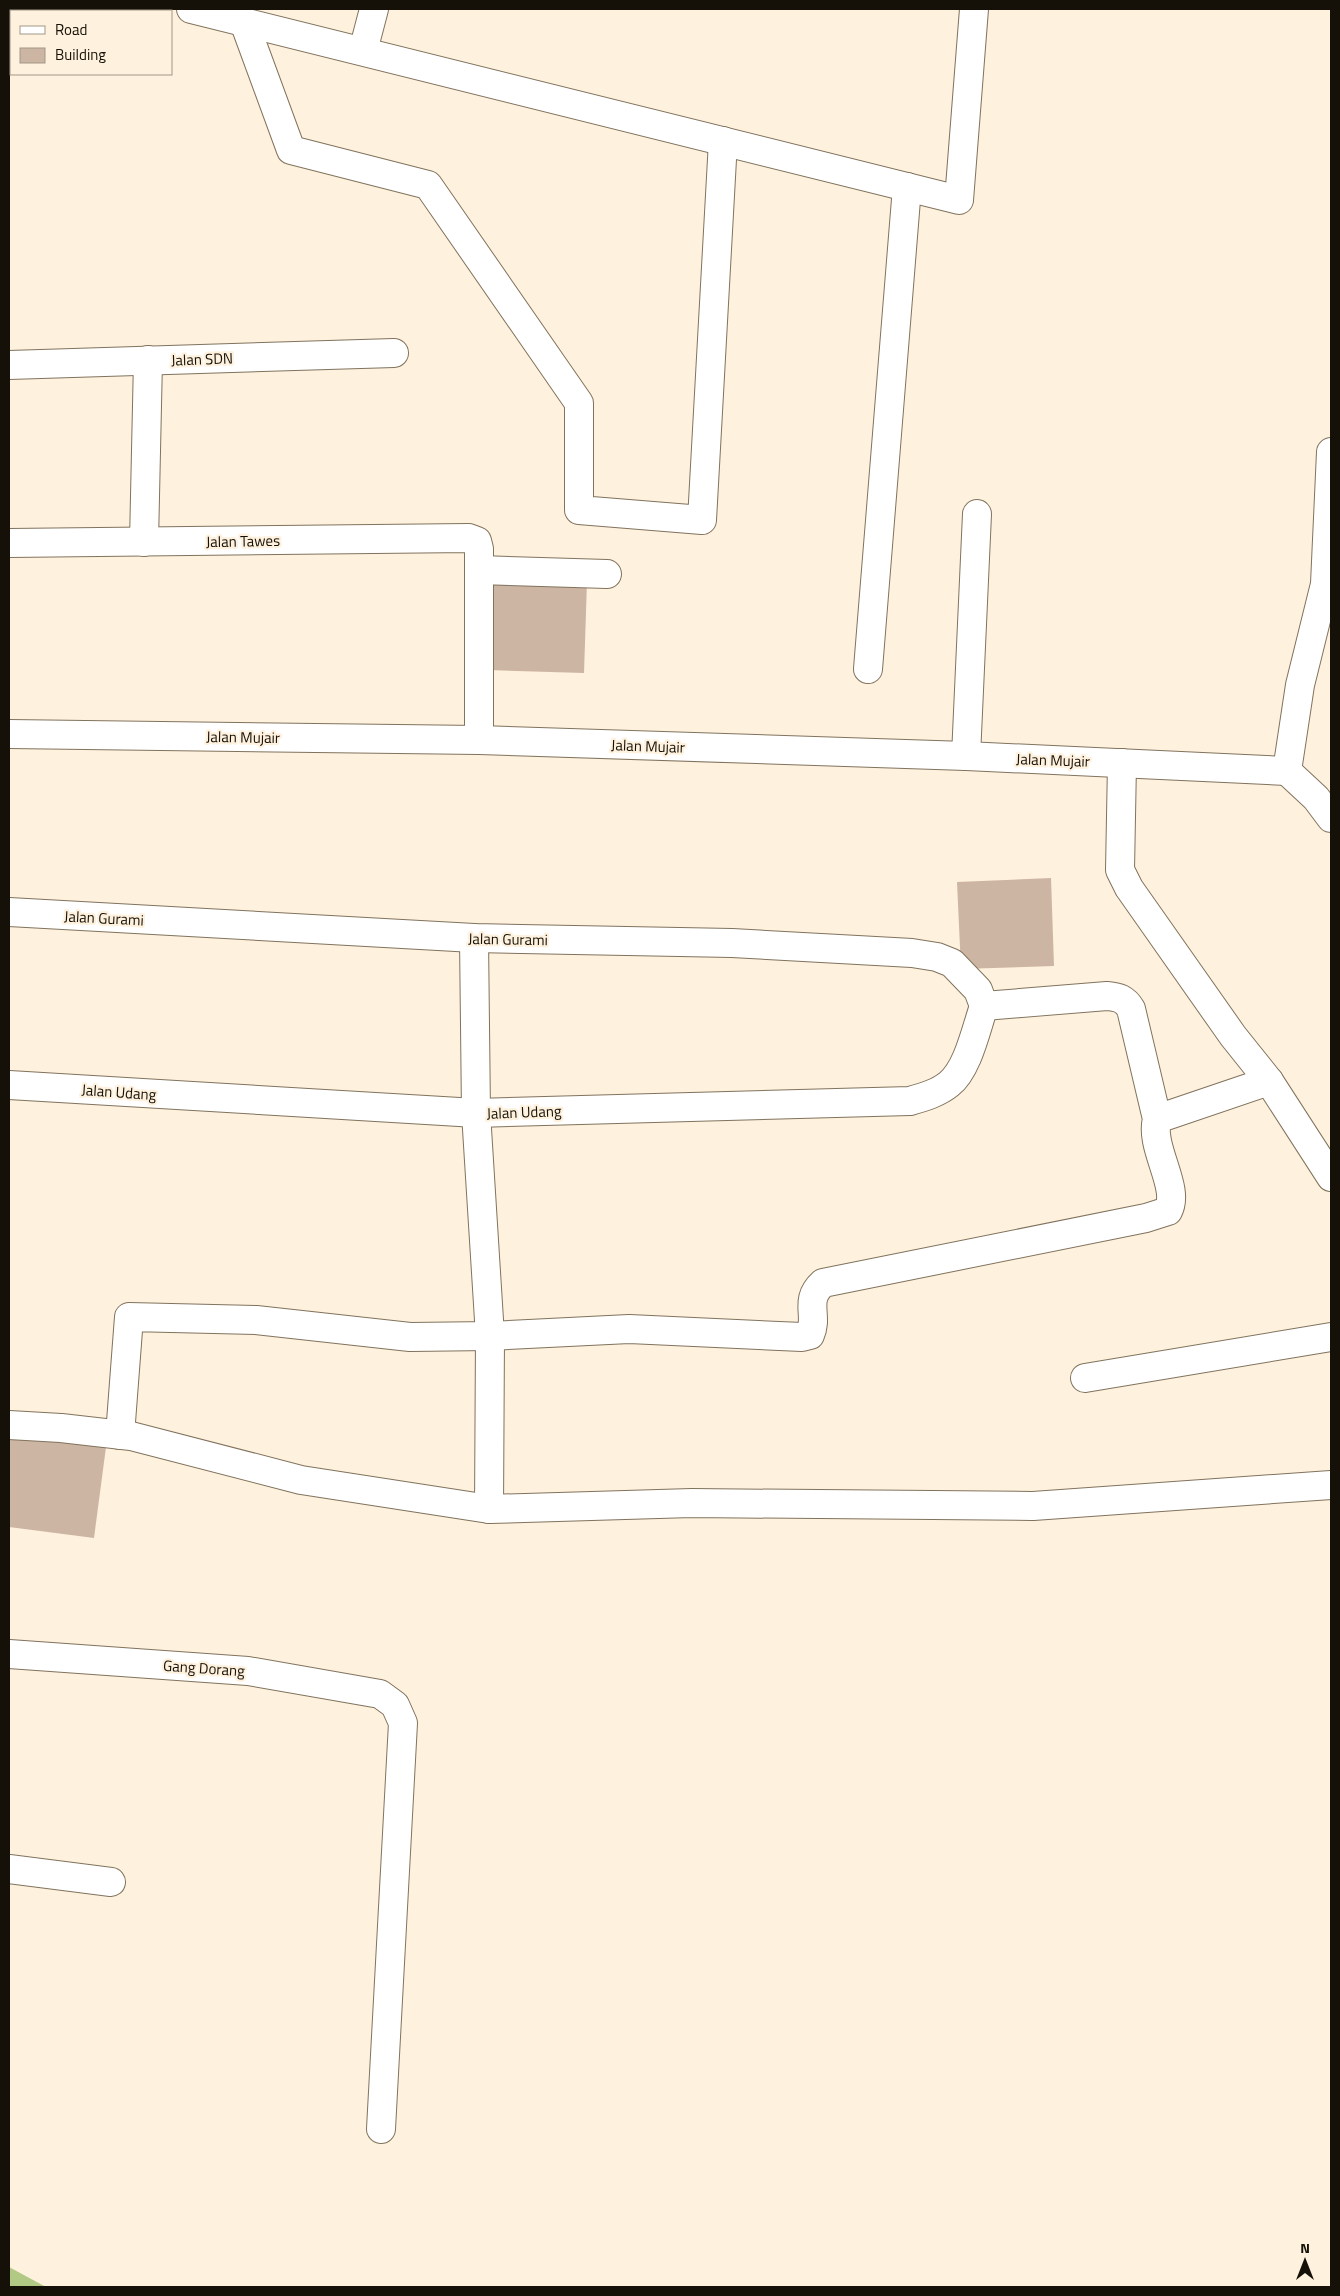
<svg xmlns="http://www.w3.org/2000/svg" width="1340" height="2296" font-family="'Titillium Web',sans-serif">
  <rect width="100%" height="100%" fill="#fef1dd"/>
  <polygon fill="#b2c885" points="9,2267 46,2287 9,2287"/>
  <g fill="#cdb5a3">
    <polygon points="491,578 587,581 584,673 488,670"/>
    <polygon points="1051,878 1054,966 961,969 957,882"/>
    <polygon points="9,1434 106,1447 94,1538 9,1527"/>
  </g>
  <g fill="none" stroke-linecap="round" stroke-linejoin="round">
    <g stroke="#81735d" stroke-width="30">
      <g id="minor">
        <polyline points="191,9 959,200 974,9"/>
        <polyline points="244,22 291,150 428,185 579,403 579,510 702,520 723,141"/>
        <polyline points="363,51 374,9"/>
        <polyline points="9,365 394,353"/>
        <polyline points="144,542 148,360"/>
        <polyline points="9,543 469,538 477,541 479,549 479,740"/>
        <polyline points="479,570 607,574"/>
        <polyline points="868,669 907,187"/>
        <polyline points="9,734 479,740 966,756 1287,771"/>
        <polyline points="966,756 977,514"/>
        <polyline points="1122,763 1120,870 1129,888 1233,1036 1269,1081 1331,1177"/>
        <polyline points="1287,771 1300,685 1325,584 1331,452"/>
        <polyline points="1287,771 1316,798 1331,818"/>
        <polyline points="9,912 474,938 732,943 912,953 937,957 952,963 978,990 984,1006"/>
        <polyline points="474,938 476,1113 490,1336 489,1509"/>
        <path d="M9 1085 476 1113 910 1101C924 1097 938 1093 949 1084 968 1069 976 1029 984 1006"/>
        <polyline points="1157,1119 1269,1081"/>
        <polyline points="1085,1378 1331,1337"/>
        <polyline points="9,1425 61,1428 131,1436 301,1480 489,1509 692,1503 1033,1506 1331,1485"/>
        <path d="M120 1435 129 1317 256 1320 410 1337 490 1336 629 1329 802 1337 810 1335C819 1315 803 1301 823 1283L1146 1218 1168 1211C1181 1188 1149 1147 1157 1119L1131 1009C1125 999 1119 997 1107 996L984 1006"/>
        <polyline points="9,1654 248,1671 380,1694 395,1705 403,1723 381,2129"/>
        <polyline points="9,1869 111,1882"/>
      </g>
    </g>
    <use href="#minor" stroke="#fff" stroke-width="28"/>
  </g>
  <g text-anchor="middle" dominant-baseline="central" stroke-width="4.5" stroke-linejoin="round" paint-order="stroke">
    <g font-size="15" fill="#161108" stroke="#fef1dd">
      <text transform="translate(202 359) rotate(-2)">Jalan SDN</text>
      <text transform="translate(243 541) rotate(-1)">Jalan Tawes</text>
      <text transform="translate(243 737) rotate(1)">Jalan Mujair</text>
      <text transform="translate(648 746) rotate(2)">Jalan Mujair</text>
      <text transform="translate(1053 760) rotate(2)">Jalan Mujair</text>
      <text transform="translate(104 918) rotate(3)">Jalan Gurami</text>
      <text transform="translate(508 939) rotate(1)">Jalan Gurami</text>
      <text transform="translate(119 1092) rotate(4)">Jalan Udang</text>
      <text transform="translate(524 1112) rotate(-2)">Jalan Udang</text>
      <text transform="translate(204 1668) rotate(4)">Gang Dorang</text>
    </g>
  </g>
  <rect width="1340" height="2296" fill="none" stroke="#161108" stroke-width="20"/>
  <rect x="10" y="10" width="162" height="65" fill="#fef1dd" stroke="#a19788"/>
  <rect x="20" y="26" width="25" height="8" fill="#ffffff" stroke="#a19788"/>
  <text x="55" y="35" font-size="15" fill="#161108">Road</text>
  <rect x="20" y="48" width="25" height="15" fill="#cdb5a3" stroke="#a19788"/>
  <text x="55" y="60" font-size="15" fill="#161108">Building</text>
  <g transform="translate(1305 2261)" stroke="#fef1dd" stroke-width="4" paint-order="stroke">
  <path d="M0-4L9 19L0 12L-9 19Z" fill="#161108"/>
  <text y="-8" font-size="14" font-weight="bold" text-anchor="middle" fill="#161108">N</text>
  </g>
</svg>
